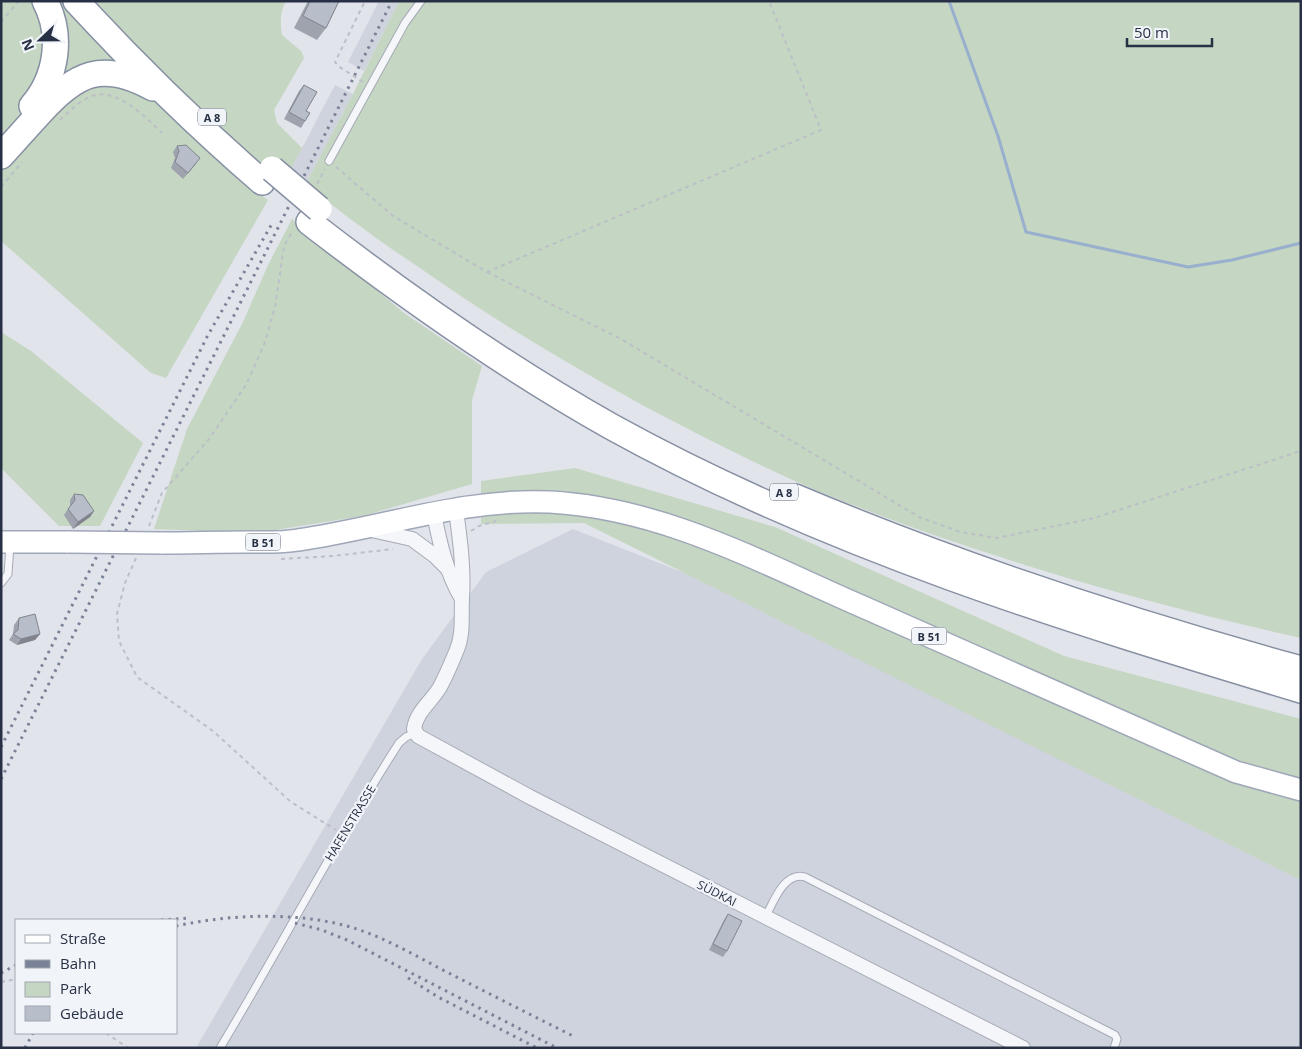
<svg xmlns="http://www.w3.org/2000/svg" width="1302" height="1049" font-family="'Open Sans',sans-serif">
  <rect width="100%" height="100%" fill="#e1e4eb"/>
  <g fill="#cfd3dd">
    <polygon points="379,1 399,1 364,71 348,62"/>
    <polygon points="335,85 353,94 306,183 289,173"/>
    <polygon points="573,529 811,623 1301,879 1301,1048 196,1048 422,659 486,572"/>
  </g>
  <g fill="#c5d6c2">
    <path d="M1 1H35L49 7 61 1H286C280 11 280 24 282 35L301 51 304 58 274 110 277 123 302 148 289 173 256 191 268 200 166 378 151 373 1 241Z"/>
    <path d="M399 1H1301V638C1137 601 974 555 818 491 759 466 701 436 644 406 577 369 512 331 449 288 401 255 350 222 306 183L353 94Z"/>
    <polygon points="292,219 404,313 482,366 472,400 472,484 363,516 256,533 154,529 187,429 243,322 268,265"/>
    <polygon points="1,332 31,351 143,443 100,526 59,526 1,468"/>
    <polygon points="575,468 775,527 1064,656 1301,719 1301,880 584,523 481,524 481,481"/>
  </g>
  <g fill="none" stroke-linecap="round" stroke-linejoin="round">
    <polyline stroke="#99afce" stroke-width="3" points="949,1 998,136 1026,232 1188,267 1232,260 1301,243"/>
    <g stroke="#a6aab6" stroke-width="9">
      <g id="service">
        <polyline points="329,161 405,23 421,1"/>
        <polyline points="1,583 8,574 10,545"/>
        <path d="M765 918C773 903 784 871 805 877L1115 1035 1117 1039 1114 1048"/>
        <path d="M220 1048C281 947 335 842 399 743L406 737 415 733"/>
      </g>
    </g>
    <g stroke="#a6aab6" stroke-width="16">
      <g id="minor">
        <path d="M456 510C460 539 464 569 462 598 461 617 464 634 456 652 451 664 446 676 440 687 432 701 416 712 414 729L418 736 530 797 1023 1048"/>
        <path d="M434 514C440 544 446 572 462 599"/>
        <polyline points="367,529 412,539 435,556 447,568"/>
      </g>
    </g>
    <g stroke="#9fa7b8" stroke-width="24">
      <g id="primary">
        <polyline points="1,542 68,542"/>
        <path d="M161 543C189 543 218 542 246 542 263 542 281 543 298 540 381 528 465 498 550 502 662 508 760 562 861 606 986 661 1111 717 1236 772L1301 790"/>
      </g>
    </g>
    <g stroke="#8790a3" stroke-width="28">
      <g id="motorway">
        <path d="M76 1C135 65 196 125 262 182"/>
        <path d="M32 106C57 77 63 35 45 1"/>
        <path d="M1 156C14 142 27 127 40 113 76 73 102 60 153 88"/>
        <path d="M309 222C406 297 505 367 612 427 829 547 1065 619 1301 690"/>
        <path d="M795 497C959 566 1129 622 1301 669"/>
      </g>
    </g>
    <g stroke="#bcbfc7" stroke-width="2" stroke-dasharray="4 4" stroke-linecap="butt">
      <polyline points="1,22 19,1"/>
      <polyline points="363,82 338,66 335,62 365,1"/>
      <path d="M60 120C70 111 80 100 92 96 116 87 147 118 162 133"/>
      <polyline points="336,167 393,216 487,272 821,130 769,1"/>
      <polyline points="317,184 325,169"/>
      <polyline points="1,187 22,162"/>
      <polyline points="487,272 621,339 919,517 960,532 997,538 1094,518 1301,451"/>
      <polyline points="149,526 162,493 209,439 246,385 264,345 275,307 284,246 293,230"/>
      <polyline points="471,531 479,526 496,521"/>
      <polyline points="136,558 125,583 117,614 119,641 137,677 213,731 291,802 336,830"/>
      <polyline points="281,559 333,556 393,549"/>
      <polyline points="1,982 16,979"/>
      <polyline points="106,1033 128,1048"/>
    </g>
    <use href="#service" stroke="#f5f6f9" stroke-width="7"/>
    <use href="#minor" stroke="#f5f6f9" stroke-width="14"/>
    <use href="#primary" stroke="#fff" stroke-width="21"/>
    <use href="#motorway" stroke="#fff" stroke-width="25"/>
    <g stroke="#798296" stroke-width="3" stroke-dasharray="2.5 5" stroke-linecap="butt">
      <polyline points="1,747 208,335 273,222"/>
      <polyline points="1,779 392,1"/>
      <polyline points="161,920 189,918"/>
      <polyline points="295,923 322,930 347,940 557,1048"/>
      <path d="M176 926C227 915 287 912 339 924 374 932 407 951 439 968 484 991 529 1014 575 1037"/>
      <polyline points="1,973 16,965"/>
      <polyline points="408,978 438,997 537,1048"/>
      <polyline points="25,1048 33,1033"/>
    </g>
    <g stroke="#9fa7b8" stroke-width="24" stroke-linecap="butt">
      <polyline id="primary-bridge" points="68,542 161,543"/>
    </g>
    <g stroke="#8790a3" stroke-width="28" stroke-linecap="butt">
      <polyline id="motorway-bridge" points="272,169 319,209"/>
    </g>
    <use href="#primary-bridge" stroke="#fff" stroke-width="21"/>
    <use href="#motorway-bridge" stroke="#fff" stroke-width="25"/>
  </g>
  <g fill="#9ea3ae">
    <polygon points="308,1 339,1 326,28 317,40 294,28"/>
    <polygon points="304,85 306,111 305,121 301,128 284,119 299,91"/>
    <polygon points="177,146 196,164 183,179 171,168 175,158 173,152"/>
    <polygon points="74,494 94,511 90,517 73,529 64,515 70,506 70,500"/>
    <polygon points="19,618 40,634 35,640 17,645 9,640 13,634 14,625"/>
    <polygon points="728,914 727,951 723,957 709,950 724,920"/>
  </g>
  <g fill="#81848d">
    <polygon points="94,511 90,517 73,529 78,522"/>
    <polygon points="40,634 35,640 17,645 21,639"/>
  </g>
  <g fill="#b8bdca" stroke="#81848d">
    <polygon points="310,1 339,1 326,28 303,16"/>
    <polygon points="304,85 317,92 306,111 310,113 305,121 289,112"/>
    <polygon points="186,145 200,158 188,173 175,162 179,151 177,146"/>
    <polygon points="74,494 83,495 94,511 78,522 68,509 75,500"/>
    <polygon points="35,614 40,634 21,639 13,634 18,630 19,618"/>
    <polygon points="728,914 742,921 727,951 713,944"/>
  </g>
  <g text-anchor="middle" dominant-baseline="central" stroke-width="4.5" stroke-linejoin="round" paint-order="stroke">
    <g fill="#f1f4f8" stroke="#646b7b" stroke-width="1">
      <rect x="198" y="108.5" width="28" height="17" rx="4"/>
      <rect x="770" y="483.5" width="28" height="17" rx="4"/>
      <rect x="245.5" y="533.5" width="35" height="17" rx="4"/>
      <rect x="911.5" y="627.5" width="35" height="17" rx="4"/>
    </g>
    <g font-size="11" font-weight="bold" fill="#283045">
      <text x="212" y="117">A 8</text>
      <text x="784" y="492">A 8</text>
      <text x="263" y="542">B 51</text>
      <text x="929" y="636">B 51</text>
    </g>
    <g font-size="12" fill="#283045" stroke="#f1f4f8">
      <text transform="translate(350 823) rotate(-59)">HAFENSTRASSE</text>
      <text transform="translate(717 893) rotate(27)">SÜDKAI</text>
    </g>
  </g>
  <rect width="1302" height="1049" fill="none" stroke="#283045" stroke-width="5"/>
  <rect x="15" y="919" width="162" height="115" fill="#f1f4f8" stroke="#a1a6b0"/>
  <rect x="25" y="935" width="25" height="8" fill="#ffffff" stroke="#a1a6b0"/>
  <text x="60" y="944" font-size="15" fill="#283045">Straße</text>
  <rect x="25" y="960" width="25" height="8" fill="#798296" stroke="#a1a6b0"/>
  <text x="60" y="969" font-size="15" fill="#283045">Bahn</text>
  <rect x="25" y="982" width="25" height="15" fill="#c5d6c2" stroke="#a1a6b0"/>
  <text x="60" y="994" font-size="15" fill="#283045">Park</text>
  <rect x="25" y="1006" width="25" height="15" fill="#b8bdca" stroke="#a1a6b0"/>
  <text x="60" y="1019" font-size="15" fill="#283045">Gebäude</text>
  <g transform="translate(40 40) rotate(248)" stroke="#f1f4f8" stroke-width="4" paint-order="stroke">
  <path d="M0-4L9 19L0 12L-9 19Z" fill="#283045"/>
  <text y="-8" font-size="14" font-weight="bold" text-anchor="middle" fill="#283045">N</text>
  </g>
  <path d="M1127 38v8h85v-8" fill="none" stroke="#283045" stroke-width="2.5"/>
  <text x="1134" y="38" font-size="15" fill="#283045" stroke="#f1f4f8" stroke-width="4" paint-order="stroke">50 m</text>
</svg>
